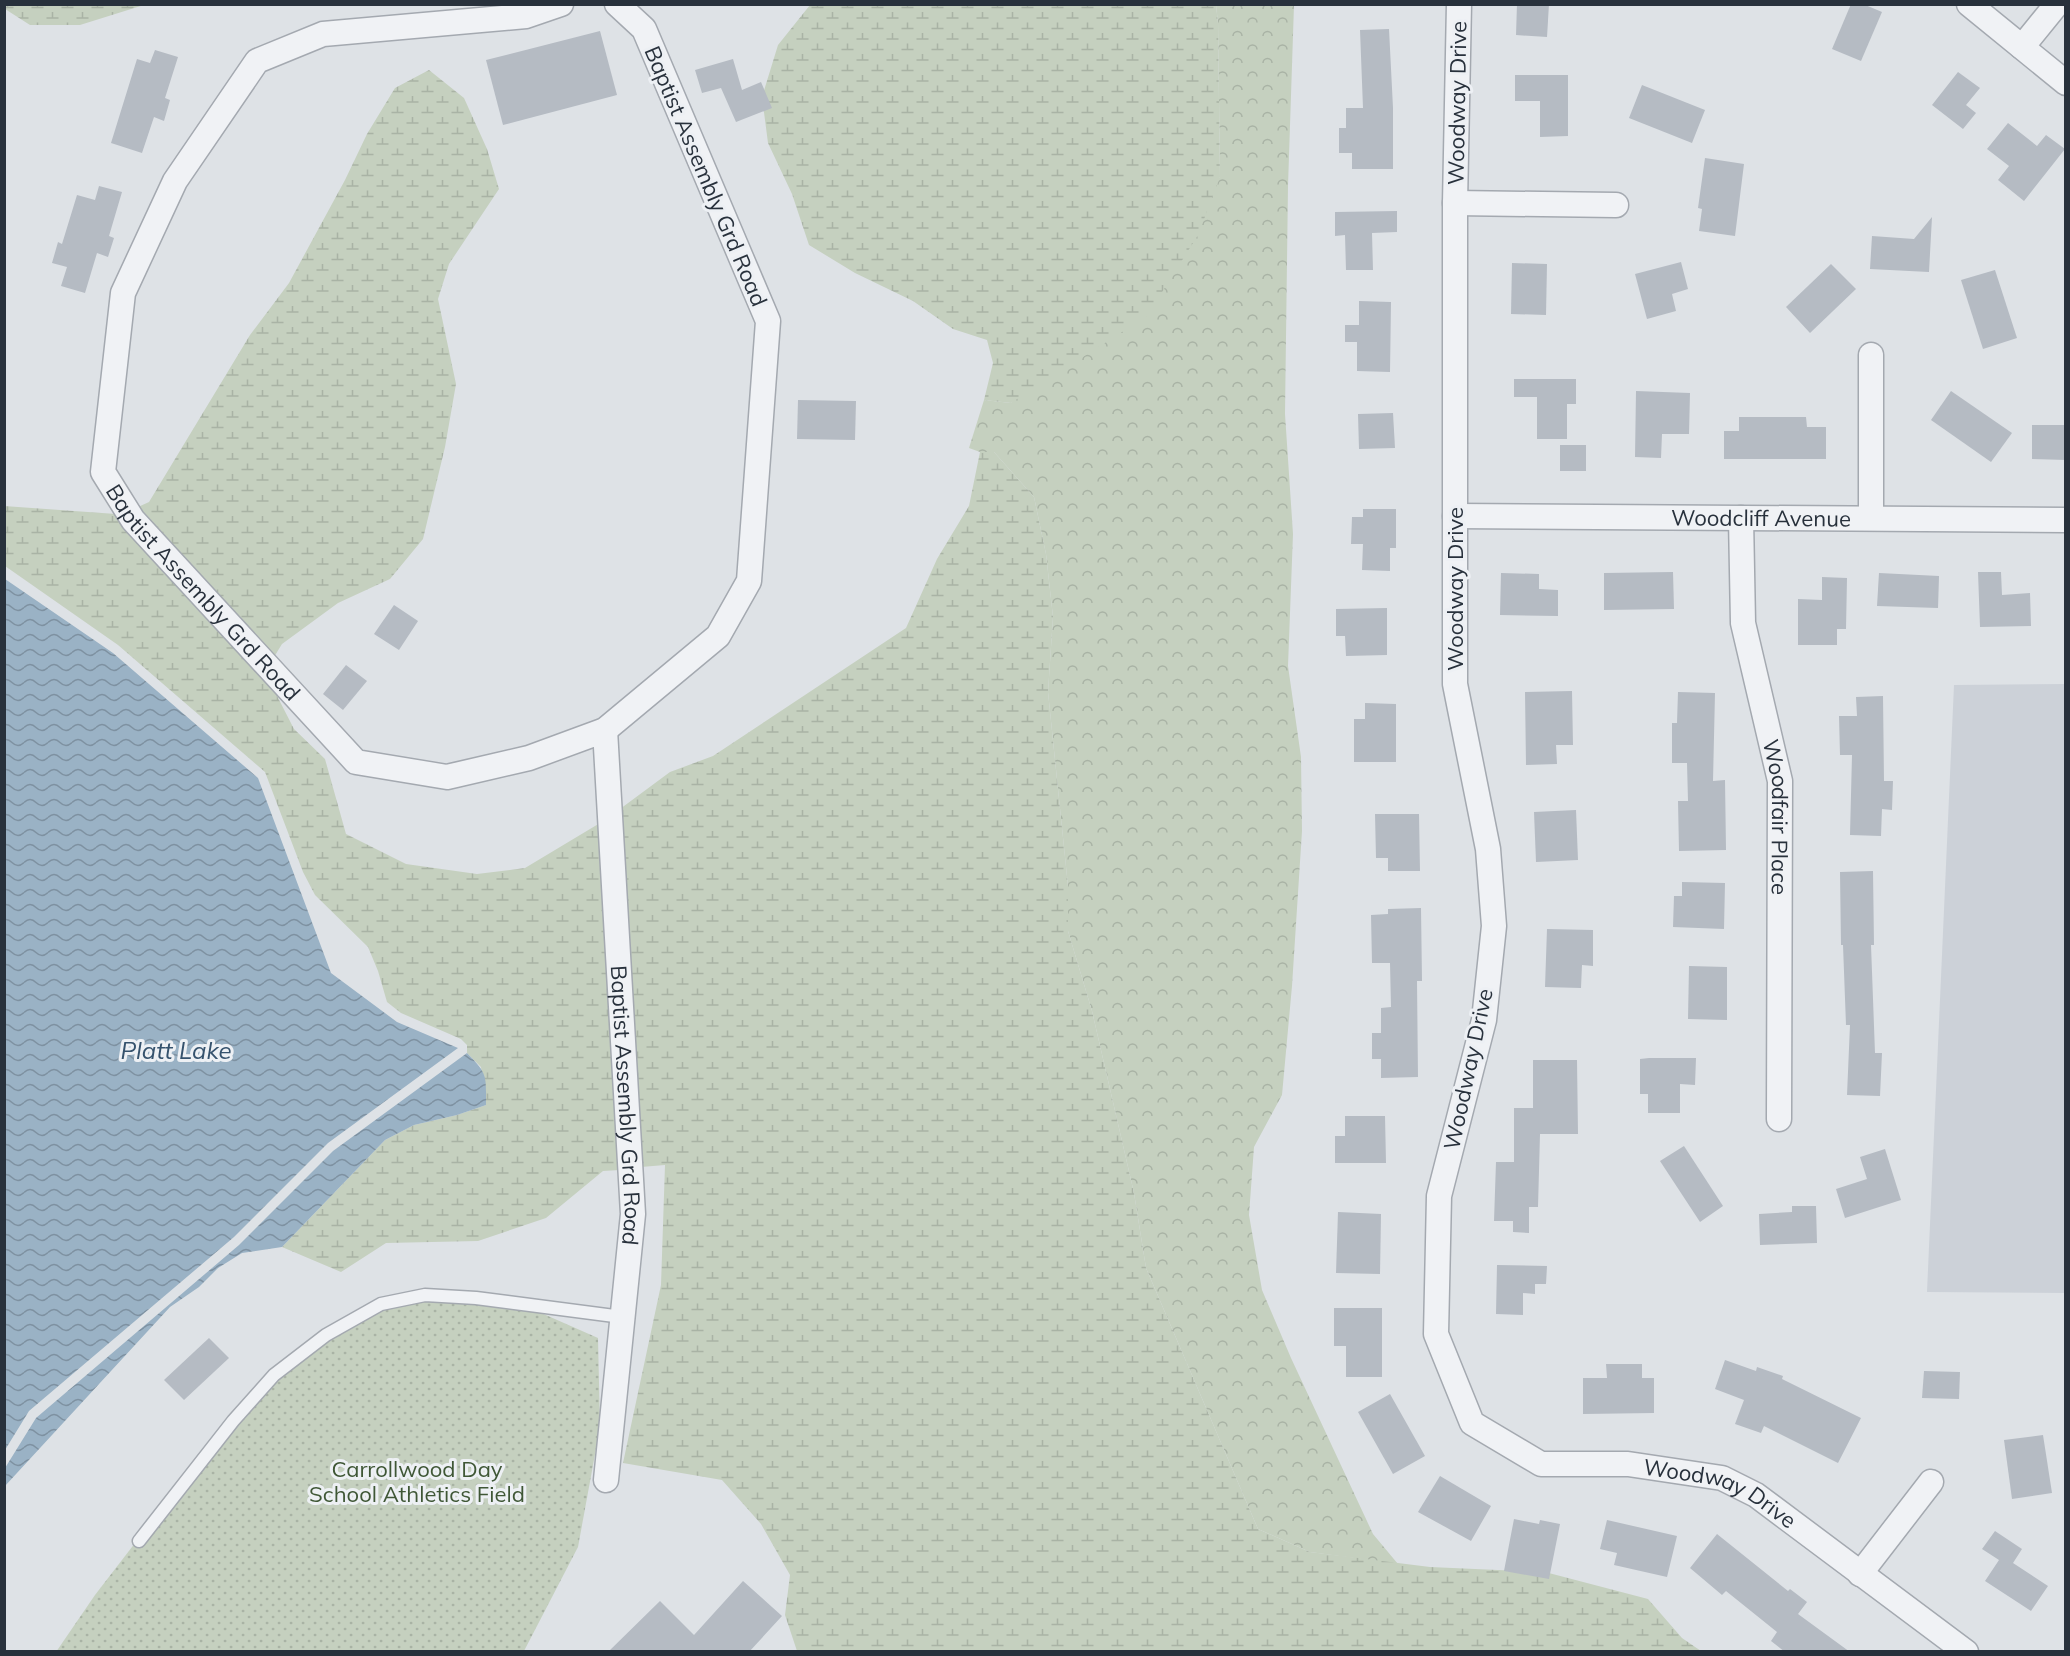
<svg xmlns="http://www.w3.org/2000/svg" width="2070" height="1656" font-family="Mulish,sans-serif">
  <defs>
    <pattern id="forest-crowns" width="20" height="18" patternUnits="userSpaceOnUse" patternTransform="scale(1.5)"><rect width="20" height="18" fill="#c5d0bf"/><path d="M2 6a3 3 0 1 1 6 0M12 15a3 3 0 1 1 6 0" fill="none" stroke="#a9b3a5"/></pattern>
    <pattern id="wetland-marsh" width="20" height="14" patternUnits="userSpaceOnUse" patternTransform="scale(1.5)"><rect width="20" height="14" fill="#c5d0bf"/><path d="M1 5h8M5 5V1M11 12h8M15 12V8" fill="none" stroke="#a9b3a5"/></pattern>
    <pattern id="park-dots" width="8" height="8" patternUnits="userSpaceOnUse" patternTransform="scale(1.5)"><rect width="8" height="8" fill="#c5d0bf"/><path d="M2 2h.1M6 6h.1" fill="none" stroke="#a9b3a5" stroke-width="1.8" stroke-linecap="round"/></pattern>
    <pattern id="water-waves" width="16" height="10" patternUnits="userSpaceOnUse" patternTransform="scale(1.5)"><rect width="16" height="10" fill="#9ab2c5"/><path d="M0 5q4-4 8 0t8 0" fill="none" stroke="#7e91a1"/></pattern>
  </defs>
  <rect width="100%" height="100%" fill="#dee2e6"/>
  <polygon fill="#ccd1d8" points="2065,684 2065,1293 1927,1292 1954,685"/>
  <polygon fill="url(#forest-crowns)" points="1216,5 1294,5 1288,186 1285,414 1293,534 1288,666 1301,757 1302,831 1292,986 1282,1095 1254,1147 1249,1215 1262,1290 1291,1358 1373,1534 1398,1564 1310,1552 1258,1529 1146,1268 1134,1193 1092,1011 1068,931 1068,886 1048,692 1053,617 1046,554 1034,497 994,452 980,452 969,448 984,400 1011,403 1220,177 1218,23"/>
  <g fill="url(#wetland-marsh)">
    <polygon points="5,4 144,4 144,5 80,25 30,25 5,9"/>
    <polygon points="810,5 1216,5 1218,23 1220,177 1198,235 1147,316 1011,403 984,400 993,363 987,340 953,329 913,301 855,273 809,245 792,194 768,143 762,97 778,45"/>
    <polygon points="429,70 464,98 487,149 499,189 449,264 438,299 456,384 445,447 423,539 390,579 338,603 282,644 274,657 138,507 149,502 250,335 289,283 345,180 367,134 395,88"/>
    <polygon points="980,452 994,452 1034,497 1046,554 1053,617 1048,692 1068,886 1068,931 1092,1011 1134,1193 1146,1268 1258,1529 1310,1552 1430,1567 1545,1572 1648,1599 1682,1638 1701,1651 797,1651 785,1615 790,1575 761,1524 722,1480 623,1463 661,1285 665,1165 641,1167 620,809 670,772 713,756 906,628 937,559 969,506"/>
    <polygon points="4,506 116,514 274,690 294,729 325,759 346,834 406,864 477,874 525,868 600,823 620,1170 603,1171 546,1218 478,1241 386,1243 341,1272 282,1247 385,1140 414,1125 457,1115 486,1105 481,1067 467,1053 467,1045 461,1039 401,1013 387,1002 378,971 368,947 315,895 303,872 265,772 118,645 5,566"/>
  </g>
  <polygon fill="url(#park-dots)" points="421,1296 539,1312 598,1338 600,1427 578,1547 524,1651 56,1652 95,1595 152,1521 248,1403 360,1316"/>
  <g fill="url(#water-waves)">
    <polygon points="5,579 113,653 258,778 331,973 397,1022 458,1048 328,1143 234,1237 29,1411 5,1450"/>
    <path d="M467 1053C488 1074 486 1076 486 1105L457 1115 414 1125 385 1140 282 1247 242 1253 218 1268 199 1287 170 1307 5 1486V1468L36 1418 239 1245 333 1151Z"/>
  </g>
  <g fill="#b5bbc3">
    <polygon points="1517,4 1549,4 1547,37 1516,35"/>
    <polygon points="1851,4 1863,4 1882,12 1861,61 1832,49"/>
    <polygon points="1389,29 1393,108 1393,169 1352,169 1352,153 1339,153 1339,128 1346,128 1346,108 1363,108 1360,30"/>
    <polygon points="600,31 617,95 503,125 486,60"/>
    <polygon points="155,50 178,57 165,98 170,100 164,121 154,117 142,153 111,143 137,59 150,63"/>
    <polygon points="733,59 742,90 761,82 772,108 736,122 721,88 702,93 695,70"/>
    <polygon points="1958,72 1980,88 1966,105 1976,113 1963,129 1932,105"/>
    <polygon points="1515,75 1568,75 1568,136 1540,137 1540,101 1515,101"/>
    <polygon points="1642,85 1705,110 1692,143 1629,118"/>
    <polygon points="2008,123 2037,146 2046,135 2065,149 2024,201 1998,180 2009,166 1987,149"/>
    <polygon points="1705,158 1744,164 1735,236 1699,231 1702,209 1698,208"/>
    <polygon points="99,186 122,192 109,236 114,238 108,257 97,253 85,293 61,286 67,267 52,263 58,242 62,244 77,195 95,200"/>
    <polygon points="1397,211 1397,232 1372,233 1373,270 1346,270 1345,235 1335,236 1335,212"/>
    <polygon points="1932,217 1929,272 1870,269 1872,236 1914,239"/>
    <polygon points="1681,262 1688,289 1672,294 1676,311 1647,319 1635,274"/>
    <polygon points="1512,263 1547,264 1546,315 1511,314"/>
    <polygon points="1831,264 1856,289 1810,333 1786,307"/>
    <polygon points="1995,270 2017,338 1983,349 1961,280"/>
    <polygon points="1359,301 1391,302 1390,372 1357,371 1357,342 1345,342 1345,325 1359,325"/>
    <polygon points="1514,379 1576,379 1576,404 1567,404 1567,439 1537,439 1537,397 1514,397"/>
    <polygon points="1636,391 1690,393 1689,434 1662,434 1661,458 1635,457"/>
    <polygon points="1951,391 2012,433 1991,462 1931,420"/>
    <polygon points="798,400 856,401 855,440 797,439"/>
    <polygon points="1393,413 1395,448 1359,449 1358,414"/>
    <polygon points="1739,417 1806,417 1807,427 1826,427 1826,459 1724,459 1724,431 1739,431"/>
    <polygon points="2032,425 2066,425 2066,460 2032,459"/>
    <rect x="1560" y="445" width="26" height="26"/>
    <polygon points="1363,509 1396,509 1396,548 1390,548 1390,571 1362,570 1363,544 1351,544 1352,517 1363,517"/>
    <polygon points="1673,572 1674,609 1604,610 1604,573"/>
    <polygon points="1978,572 2001,572 2002,595 2030,593 2031,626 1980,627"/>
    <polygon points="1501,573 1539,574 1539,589 1558,590 1558,616 1500,615"/>
    <polygon points="1879,573 1939,576 1938,608 1877,606"/>
    <polygon points="1822,577 1847,578 1846,629 1837,629 1837,645 1798,645 1798,599 1822,600"/>
    <polygon points="394,605 418,621 399,650 374,634"/>
    <polygon points="1387,608 1387,655 1346,656 1345,636 1336,636 1336,609"/>
    <polygon points="346,665 367,681 343,710 323,694"/>
    <polygon points="1572,691 1573,745 1556,745 1557,764 1526,765 1525,692"/>
    <polygon points="1678,692 1715,693 1713,781 1725,780 1726,850 1679,851 1678,801 1688,801 1687,763 1672,763 1672,723 1677,723"/>
    <polygon points="1883,696 1884,781 1893,781 1892,810 1882,809 1881,836 1850,835 1852,755 1840,755 1839,716 1857,716 1856,697"/>
    <polygon points="1365,703 1396,704 1396,762 1354,762 1354,719 1365,719"/>
    <polygon points="1576,810 1578,860 1536,862 1534,812"/>
    <polygon points="1375,814 1419,814 1420,871 1388,871 1388,858 1376,858"/>
    <polygon points="1873,871 1874,945 1871,945 1875,1053 1882,1053 1880,1096 1847,1095 1850,1025 1846,1025 1843,945 1841,945 1840,872"/>
    <polygon points="1682,882 1725,883 1724,929 1673,927 1674,896 1682,896"/>
    <polygon points="1421,908 1422,981 1417,981 1418,1077 1381,1078 1381,1059 1372,1059 1372,1033 1381,1033 1381,1008 1391,1007 1390,963 1372,963 1371,915 1388,914 1388,909"/>
    <polygon points="1547,929 1593,930 1593,966 1582,965 1581,988 1545,987"/>
    <polygon points="1689,966 1727,967 1727,1020 1688,1019"/>
    <polygon points="1649,1058 1696,1058 1695,1085 1680,1084 1680,1113 1648,1113 1648,1094 1640,1094 1640,1059"/>
    <polygon points="1533,1060 1577,1060 1578,1134 1540,1134 1538,1207 1529,1207 1529,1233 1513,1232 1513,1221 1494,1221 1496,1162 1514,1162 1514,1108 1533,1108"/>
    <polygon points="1345,1116 1385,1116 1386,1163 1335,1163 1335,1136 1345,1136"/>
    <polygon points="1684,1146 1723,1206 1700,1222 1660,1161"/>
    <polygon points="1885,1149 1901,1200 1845,1218 1836,1189 1867,1179 1860,1157"/>
    <polygon points="1792,1206 1816,1206 1817,1243 1760,1245 1759,1214 1792,1212"/>
    <polygon points="1338,1212 1381,1214 1380,1274 1336,1273"/>
    <polygon points="1497,1265 1547,1266 1546,1284 1535,1284 1535,1294 1523,1293 1523,1315 1496,1314"/>
    <polygon points="1334,1308 1382,1308 1382,1377 1346,1377 1346,1346 1334,1346"/>
    <polygon points="209,1338 229,1358 184,1400 164,1380"/>
    <polygon points="1725,1360 1756,1371 1757,1367 1783,1376 1782,1379 1861,1418 1838,1463 1764,1426 1761,1433 1735,1424 1744,1400 1715,1389"/>
    <polygon points="1606,1364 1642,1364 1642,1378 1654,1378 1654,1413 1583,1414 1583,1378 1607,1378"/>
    <polygon points="1924,1371 1960,1372 1959,1399 1922,1398"/>
    <polygon points="1390,1394 1425,1456 1393,1474 1358,1412"/>
    <polygon points="2043,1435 2052,1493 2012,1499 2004,1440"/>
    <polygon points="1440,1476 1491,1506 1471,1541 1418,1512"/>
    <polygon points="1514,1519 1539,1524 1540,1520 1560,1524 1549,1579 1504,1571"/>
    <polygon points="1607,1520 1677,1536 1667,1577 1614,1565 1617,1553 1600,1549"/>
    <polygon points="1995,1531 2022,1549 2013,1563 2048,1586 2031,1611 1985,1581 1999,1560 1982,1549"/>
    <polygon points="1717,1534 1788,1591 1790,1589 1807,1602 1798,1614 1850,1652 1785,1652 1771,1641 1777,1632 1726,1591 1722,1595 1690,1568"/>
    <polygon points="743,1581 782,1616 749,1652 608,1652 660,1601 694,1635"/>
  </g>
  <g fill="none" stroke-linecap="round" stroke-linejoin="round">
    <g stroke="#a4a9b0" stroke-width="15">
      <polyline id="lane" points="139,1541 233,1421 274,1375 326,1335 381,1304 425,1295 476,1298 622,1317"/>
    </g>
    <g stroke="#a4a9b0" stroke-width="27">
      <g id="street">
        <path id="s1" d="M561 4 526 16 323 34 257 61 175 181 123 293 103 472 133 520 356 762 447 777 529 758 605 730 718 636 749 581 768 321 644 29 617 4"/>
        <path id="s2" d="M1459 4 1455 203V684L1488 849 1494 926 1484 1020 1439 1196 1436 1334 1472 1423 1541 1464H1628L1722 1478 1756 1495 1966 1652"/>
        <polyline points="1969,4 2066,83"/>
        <polyline points="2022,47 2057,4"/>
        <polyline points="1455,203 1616,205"/>
        <path id="s3" d="M1455 516 2066 520"/>
        <path id="s4" d="M1741 518 1743 623 1780 781 1779 1119"/>
        <polyline points="1871,518 1871,355"/>
        <path id="s5" d="M605 730 633 1214 606 1480"/>
        <polyline points="1860,1574 1931,1482"/>
      </g>
    </g>
    <use href="#lane" stroke="#f0f2f5" stroke-width="12"/>
    <use href="#street" stroke="#f0f2f5" stroke-width="24"/>
  </g>
  <g text-anchor="middle" dominant-baseline="central" stroke-width="6" stroke-linejoin="round" paint-order="stroke">
    <g font-size="22" fill="#28313c" stroke="#edf0f4">
      <text transform="translate(1457 103) rotate(-89)">Woodway Drive</text>
      <text transform="translate(706 176) rotate(67)">Baptist Assembly Grd Road</text>
      <text stroke="none"><textPath href="#s3" startOffset="306">Woodcliff Avenue</textPath></text>
      <text transform="translate(1455 589) rotate(-90)">Woodway Drive</text>
      <text stroke="none"><textPath href="#s1" startOffset="918">Baptist Assembly Grd Road</textPath></text>
      <text stroke="none"><textPath href="#s4" startOffset="303">Woodfair Place</textPath></text>
      <text transform="translate(1468 1069) rotate(-78)">Woodway Drive</text>
      <text stroke="none"><textPath href="#s5" startOffset="376">Baptist Assembly Grd Road</textPath></text>
      <text stroke="none"><textPath href="#s2" startOffset="1701">Woodway Drive</textPath></text>
    </g>
    <g font-size="22" fill="#3f5736" stroke="#edf0f4">
      <text x="417" y="1469">Carrollwood Day<tspan x="417" dy="25">School Athletics Field</tspan></text>
    </g>
    <g font-size="24" font-style="italic" fill="#35526d" stroke="#edf0f4">
      <text x="176" y="1050">Platt Lake</text>
    </g>
  </g>
  <rect width="2070" height="1656" fill="none" stroke="#28313c" stroke-width="12"/>
</svg>
